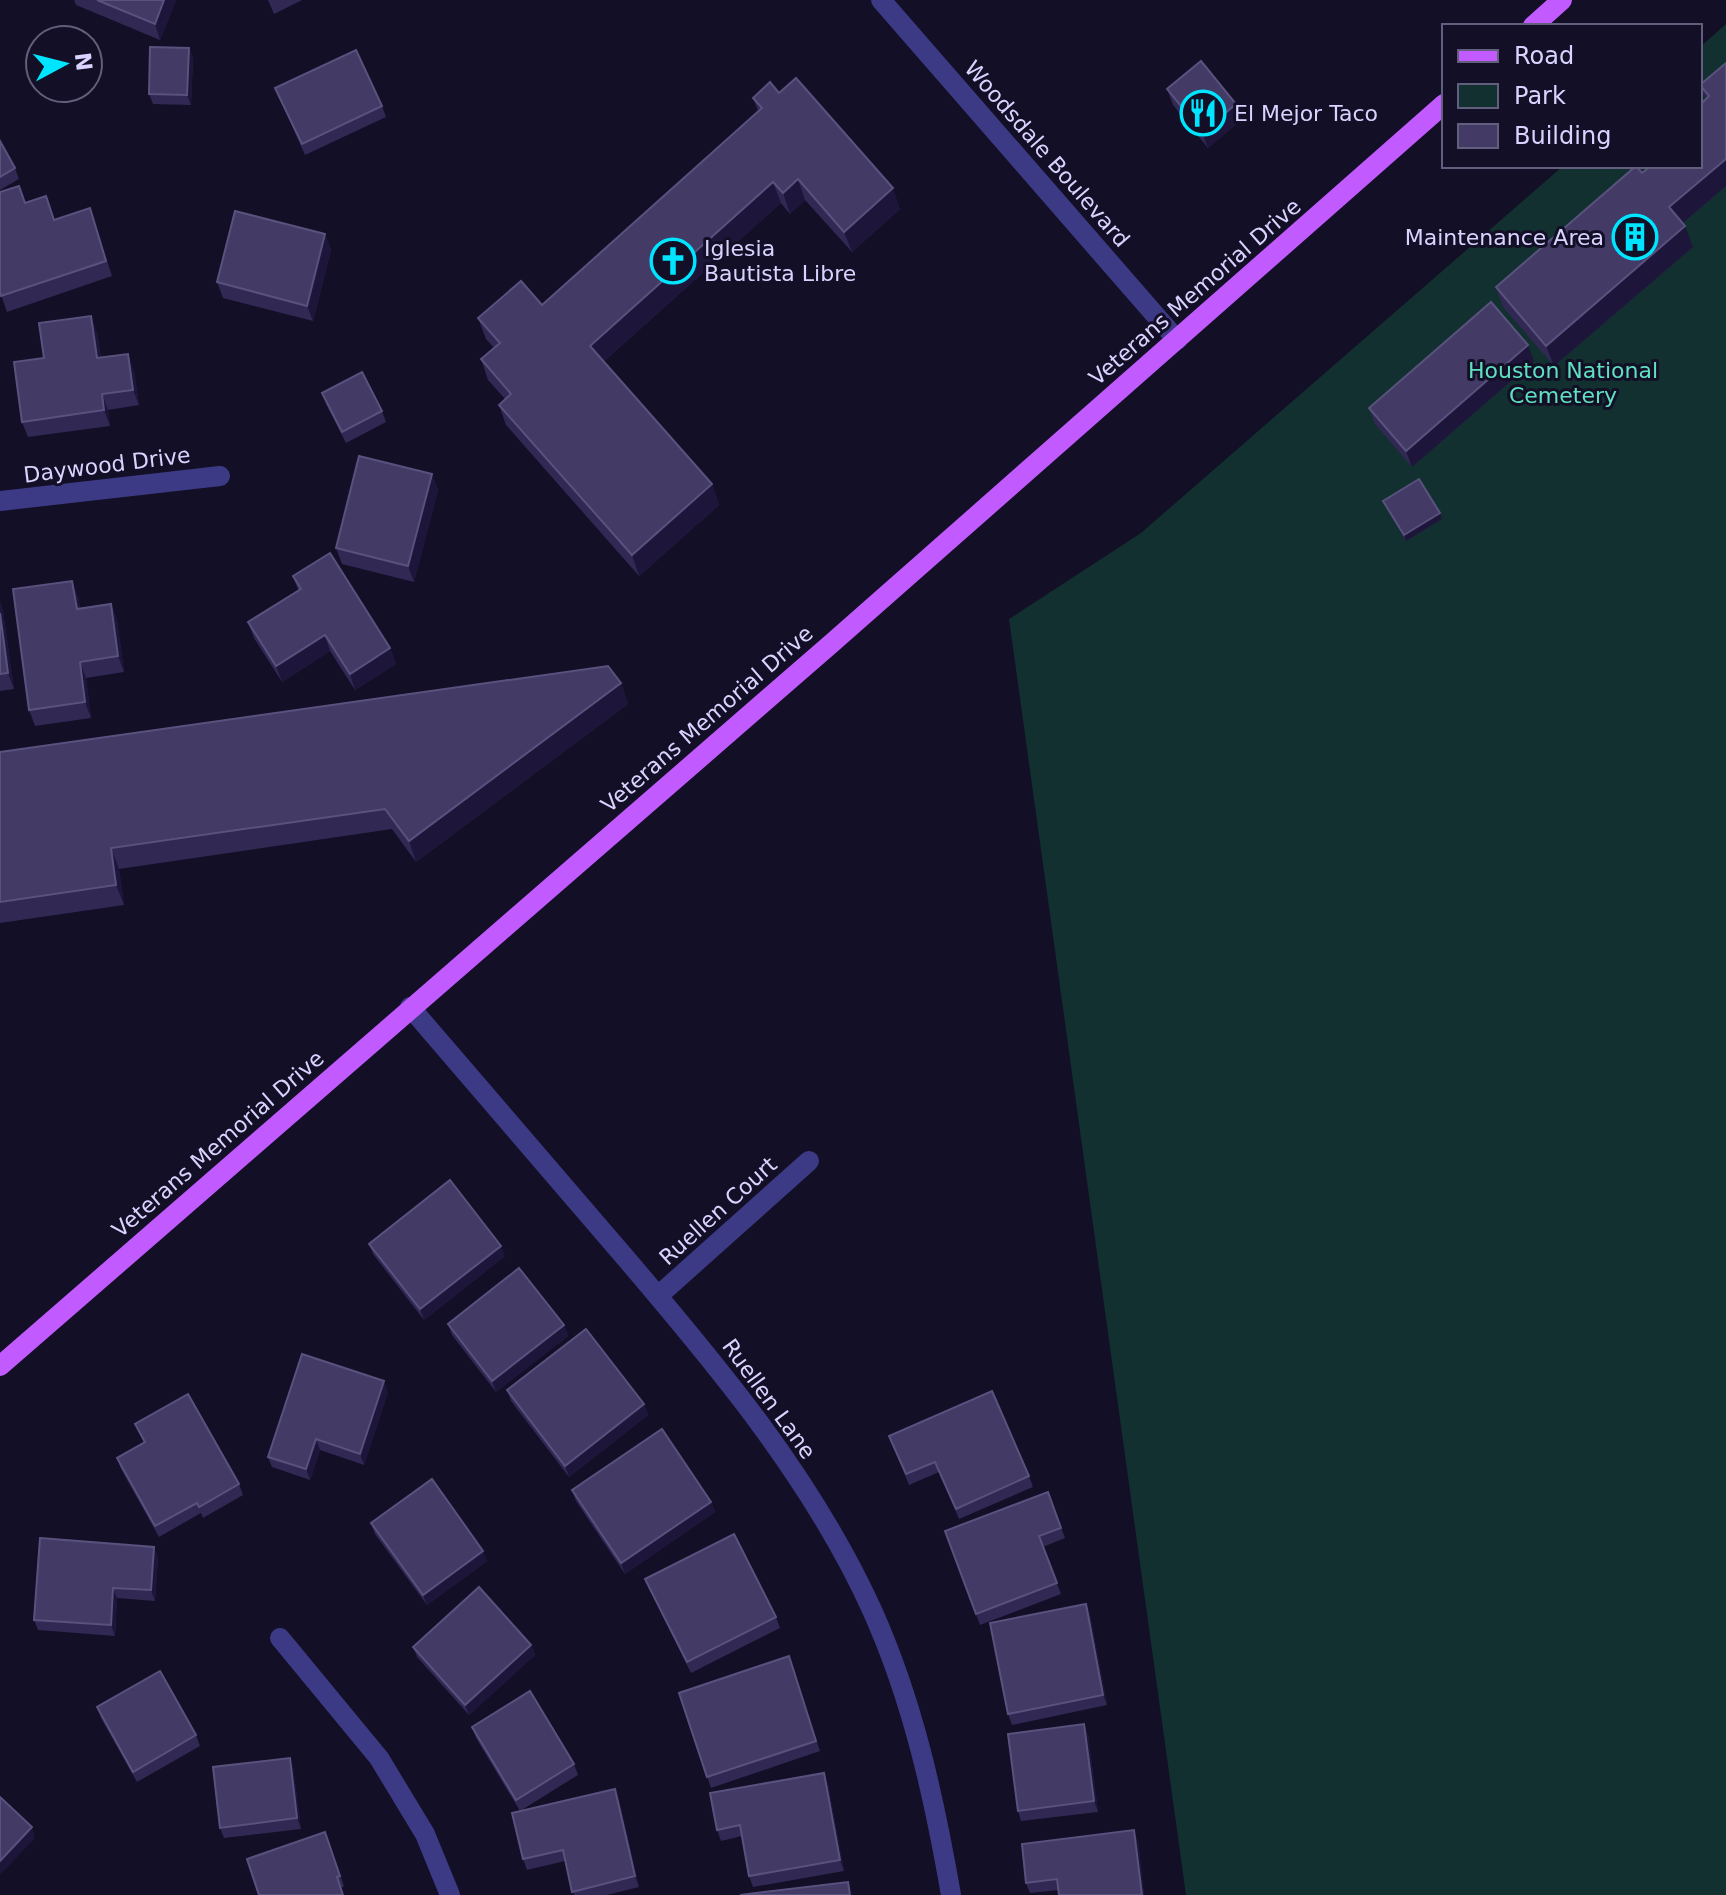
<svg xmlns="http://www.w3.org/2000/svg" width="1726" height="1895" font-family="'DejaVu Sans',sans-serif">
  <rect width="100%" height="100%" fill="#130f26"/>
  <polygon fill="#12302f" points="1726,24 1726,1895 1186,1895 1009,619 1141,533 1563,166 1700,166 1700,47"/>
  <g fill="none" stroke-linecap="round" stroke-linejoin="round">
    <g stroke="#3d3a85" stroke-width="20">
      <polyline points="881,0 1177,340"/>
      <polyline points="0,501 220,476"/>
      <path d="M410 1007C481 1090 552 1173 623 1255 717 1365 812 1478 872 1610 913 1701 934 1797 951 1895"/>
      <polyline points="658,1296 809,1161"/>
      <polyline points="280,1638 379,1758 425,1834 450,1895"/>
    </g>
    <g stroke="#c25bff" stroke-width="20">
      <polyline points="1533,26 1562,0"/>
      <polyline points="0,1366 832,643 1444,104"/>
    </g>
  </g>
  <g fill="#312854">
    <polygon points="74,0 176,0 160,40 76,5"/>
    <polygon points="268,0 302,0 274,14"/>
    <polygon points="189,48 193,58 191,105 153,104 149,94"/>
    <polygon points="1726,63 1726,186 1683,223 1693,247 1554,366 1503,307 1496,287 1642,173 1700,166 1706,100 1700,85"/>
    <polygon points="275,88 382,106 386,117 305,155"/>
    <polygon points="1167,89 1242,119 1208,148 1173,105"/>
    <polygon points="779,93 900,209 852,252 805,200 790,214 781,203 603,362 712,484 719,505 639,576 506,425 499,405 505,399 488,380 481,359 494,348 486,339 478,318 542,305 758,111 753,98"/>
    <polygon points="0,141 15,168 19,179 0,190"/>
    <polygon points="26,203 55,220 90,208 112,276 7,312 0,292"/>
    <polygon points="325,234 331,250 313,321 223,298 217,282"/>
    <polygon points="97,332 101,358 134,370 139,405 108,410 110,426 28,437 22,422 44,358"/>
    <polygon points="1534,361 1412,467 1375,424 1369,408"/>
    <polygon points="322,393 382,411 386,422 346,443 326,404"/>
    <polygon points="432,474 438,490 414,582 342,564 336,548"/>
    <polygon points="1383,501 1442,519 1406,541"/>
    <polygon points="293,576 390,648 396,664 355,690 330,651 282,682 254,638 248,622 298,590"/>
    <polygon points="78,596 80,608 111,604 117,620 124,672 86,678 91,718 35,726 29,710"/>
    <polygon points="0,602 3,611 14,689 0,691"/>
    <polygon points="621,683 628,704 416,862 392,829 119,869 124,905 0,923 0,752"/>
    <polygon points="369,1244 505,1256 424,1320 373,1254"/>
    <polygon points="448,1324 564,1325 568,1336 496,1392 452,1335"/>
    <polygon points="507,1390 644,1404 648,1415 569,1477 511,1401"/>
    <polygon points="388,1392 364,1465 320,1450 310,1480 272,1467 268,1457"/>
    <polygon points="135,1424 239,1484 243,1495 203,1518 201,1513 159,1537 121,1469 117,1458 144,1443"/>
    <polygon points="889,1436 1029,1476 1033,1487 959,1519 939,1472 909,1485"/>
    <polygon points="572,1490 711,1502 715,1512 625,1574 576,1501"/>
    <polygon points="1048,1492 1065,1538 1043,1547 1061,1594 980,1625 945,1531"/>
    <polygon points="371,1523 487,1561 427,1605 375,1534"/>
    <polygon points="158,1557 155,1601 117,1598 115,1636 38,1630 34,1620"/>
    <polygon points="645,1579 776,1617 780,1628 691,1673 649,1589"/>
    <polygon points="1086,1604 1090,1615 1107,1705 1012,1725 1008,1714"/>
    <polygon points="531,1645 535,1655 469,1715 417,1657 413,1647"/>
    <polygon points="789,1656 820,1751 711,1788 679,1693"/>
    <polygon points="97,1707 196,1735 200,1746 137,1782 101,1718"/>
    <polygon points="1084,1724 1088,1735 1098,1812 1021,1821 1018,1811"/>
    <polygon points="472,1727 574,1764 578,1775 520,1811 476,1738"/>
    <polygon points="290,1758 293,1768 301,1829 224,1838 220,1828"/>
    <polygon points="828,1784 844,1871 753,1887 749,1876 742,1836 721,1841 717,1830"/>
    <polygon points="619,1800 639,1887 607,1895 574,1895 565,1861 527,1870 523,1859"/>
    <polygon points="325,1832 344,1886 341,1888 259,1895"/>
    <polygon points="1138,1841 1144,1895 1059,1895 1059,1890 1030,1893 1026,1883"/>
  </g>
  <g fill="#1d163a">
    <polygon points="164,0 176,0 160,40 155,24"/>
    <polygon points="189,48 193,58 191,105 187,95"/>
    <polygon points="1236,104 1242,119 1208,148 1202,132"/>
    <polygon points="1726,159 1726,186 1677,228 1669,207"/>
    <polygon points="798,179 805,200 790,214 783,193"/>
    <polygon points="773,182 781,203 597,367 590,346"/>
    <polygon points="893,188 900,209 852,252 844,232"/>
    <polygon points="1685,226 1693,247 1554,366 1546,346"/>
    <polygon points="325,234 331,250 313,321 307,306"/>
    <polygon points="91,316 97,332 103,374 97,358"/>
    <polygon points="1528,345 1534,361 1412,467 1406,451"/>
    <polygon points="128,354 134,370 139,405 133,390"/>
    <polygon points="102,394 108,410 110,426 104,410"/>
    <polygon points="432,474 438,490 414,582 408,566"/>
    <polygon points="712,484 719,505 639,576 632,555"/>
    <polygon points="1440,513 1442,519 1406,541 1404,535"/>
    <polygon points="72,581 78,596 82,625 77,609"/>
    <polygon points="0,602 3,611 14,689 8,673 0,613"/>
    <polygon points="111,604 117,620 124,672 118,656"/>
    <polygon points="325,635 330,651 282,682 276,666"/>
    <polygon points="390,648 396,664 355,690 350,674"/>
    <polygon points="80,662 86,678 91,718 85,702"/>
    <polygon points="621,683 628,704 416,862 409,841"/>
    <polygon points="111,848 119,869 124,905 116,885"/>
    <polygon points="501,1246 505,1256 424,1320 420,1309"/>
    <polygon points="564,1325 568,1336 496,1392 492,1381"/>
    <polygon points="384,1381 388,1392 364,1465 360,1454"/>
    <polygon points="644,1404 648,1415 569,1477 565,1466"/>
    <polygon points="316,1439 320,1450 310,1480 306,1469"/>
    <polygon points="711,1502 715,1512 625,1574 621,1563"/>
    <polygon points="154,1547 158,1557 155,1601 151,1590"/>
    <polygon points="483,1551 487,1561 427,1605 423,1595"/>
    <polygon points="113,1588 117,1598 115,1636 111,1625"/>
    <polygon points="1086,1604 1090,1615 1107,1705 1103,1695"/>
    <polygon points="531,1645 535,1655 469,1715 465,1705"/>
    <polygon points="1084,1724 1088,1735 1098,1812 1094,1801"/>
    <polygon points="290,1758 293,1768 301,1829 297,1818"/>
    <polygon points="824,1773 828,1784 844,1871 840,1860"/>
    <polygon points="615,1789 619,1800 639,1887 635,1876"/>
    <polygon points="32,1827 35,1838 0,1875 0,1861"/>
    <polygon points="1134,1830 1138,1841 1144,1895 1142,1895"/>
  </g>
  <g fill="#433a66" stroke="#5a527e" stroke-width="2">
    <polygon points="97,0 164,0 155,24"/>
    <polygon points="150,47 189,48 187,95 149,94"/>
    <polygon points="356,50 382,106 302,144 275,88"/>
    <polygon points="1201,61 1236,104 1202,132 1167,89"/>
    <polygon points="1726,63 1726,159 1669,207 1685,226 1546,346 1496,287 1636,166 1642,173 1651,166 1700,166 1700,105 1709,96 1700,85"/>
    <polygon points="796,78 893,188 844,232 798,179 783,193 773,182 590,346 712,484 632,555 499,405 511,394 481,359 500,343 478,318 521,281 542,305 762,108 753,98 770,82 779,93"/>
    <polygon points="0,141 15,168 0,177"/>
    <polygon points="19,186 25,203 46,196 54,220 90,208 106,261 1,296 0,292 0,192"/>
    <polygon points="235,211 325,234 307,306 217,282"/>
    <polygon points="1491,302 1528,345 1406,451 1369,408"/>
    <polygon points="91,316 97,358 128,354 133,390 102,394 104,410 22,422 14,362 44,358 39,323"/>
    <polygon points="362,372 382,411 342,432 322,393"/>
    <polygon points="359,456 432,474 408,566 336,548"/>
    <polygon points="1419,479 1440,513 1404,535 1383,501"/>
    <polygon points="330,553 390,648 350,674 325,635 276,666 248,622 301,589 293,576"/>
    <polygon points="72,581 77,609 111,604 118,656 80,662 85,702 29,710 13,589"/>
    <polygon points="0,613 8,673 0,674"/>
    <polygon points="608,666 621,683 409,841 385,809 111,848 116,885 0,902 0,752"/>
    <polygon points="450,1180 501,1246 420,1309 369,1244"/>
    <polygon points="519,1268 564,1325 492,1381 448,1324"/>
    <polygon points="586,1329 644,1404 565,1466 507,1390"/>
    <polygon points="302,1354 384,1381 360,1454 316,1439 306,1469 268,1457"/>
    <polygon points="992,1391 1029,1476 956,1509 935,1462 906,1474 889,1436"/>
    <polygon points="188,1394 239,1484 199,1507 197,1503 155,1526 117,1458 145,1442 135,1424"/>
    <polygon points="662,1429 711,1502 621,1563 572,1490"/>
    <polygon points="432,1479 483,1551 423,1595 371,1523"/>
    <polygon points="1048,1492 1061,1528 1039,1536 1057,1583 976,1614 945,1531"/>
    <polygon points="734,1534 776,1617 687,1662 645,1579"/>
    <polygon points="40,1538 154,1547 151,1590 113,1588 111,1625 34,1620"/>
    <polygon points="479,1587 531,1645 465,1705 413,1647"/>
    <polygon points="1086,1604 1103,1695 1008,1714 990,1623"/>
    <polygon points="789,1656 816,1741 707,1777 679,1693"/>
    <polygon points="160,1671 196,1735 133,1772 97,1707"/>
    <polygon points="530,1691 574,1764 516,1800 472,1727"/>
    <polygon points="1084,1724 1094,1801 1018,1811 1008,1734"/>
    <polygon points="290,1758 297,1818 220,1828 213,1767"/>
    <polygon points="824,1773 840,1860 749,1876 740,1825 717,1830 710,1793"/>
    <polygon points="615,1789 635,1876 572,1892 563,1850 523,1859 512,1813"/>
    <polygon points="0,1797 32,1827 0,1861"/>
    <polygon points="1134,1830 1142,1895 1059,1895 1057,1879 1026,1883 1022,1844"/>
    <polygon points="325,1832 340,1876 337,1877 343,1895 259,1895 247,1859"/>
    <polygon points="848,1882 850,1895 740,1895"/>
  </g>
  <defs>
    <g id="restaurant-ring" transform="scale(2.3)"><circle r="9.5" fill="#130f26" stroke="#00e5ff" stroke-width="1.5"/><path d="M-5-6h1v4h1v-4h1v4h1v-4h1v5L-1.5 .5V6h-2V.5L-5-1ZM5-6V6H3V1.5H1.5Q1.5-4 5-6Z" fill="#00e5ff"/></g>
    <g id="building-ring" transform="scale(2.3)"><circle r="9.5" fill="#130f26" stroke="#00e5ff" stroke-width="1.5"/><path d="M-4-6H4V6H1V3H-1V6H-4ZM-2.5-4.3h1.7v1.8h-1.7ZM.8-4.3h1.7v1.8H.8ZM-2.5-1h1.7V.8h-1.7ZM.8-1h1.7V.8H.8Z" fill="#00e5ff"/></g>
    <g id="church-ring" transform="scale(2.3)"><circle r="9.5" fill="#130f26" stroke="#00e5ff" stroke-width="1.5"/><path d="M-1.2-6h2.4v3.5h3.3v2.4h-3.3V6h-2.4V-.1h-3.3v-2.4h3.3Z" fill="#00e5ff"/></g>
  </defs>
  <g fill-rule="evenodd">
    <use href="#restaurant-ring" x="1203" y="113"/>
    <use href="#building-ring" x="1635" y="237"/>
    <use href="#church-ring" x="673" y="261"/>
  </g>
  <g text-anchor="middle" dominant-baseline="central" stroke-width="6" stroke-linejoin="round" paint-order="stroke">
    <g font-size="22" fill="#d9d4ff" stroke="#130f26" text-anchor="start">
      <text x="1234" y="113">El Mejor Taco</text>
      <text x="1604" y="237" text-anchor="end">Maintenance Area</text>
      <text x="704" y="248">Iglesia<tspan x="704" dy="25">Bautista Libre</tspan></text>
    </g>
    <g font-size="22" fill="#d9d4ff" stroke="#130f26">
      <text transform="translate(1047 154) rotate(49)">Woodsdale Boulevard</text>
      <text transform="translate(1195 292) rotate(-41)">Veterans Memorial Drive</text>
      <text transform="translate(107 465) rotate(-7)">Daywood Drive</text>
      <text transform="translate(707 719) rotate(-41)">Veterans Memorial Drive</text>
      <text transform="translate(218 1144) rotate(-41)">Veterans Memorial Drive</text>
      <text transform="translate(718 1211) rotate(-42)">Ruellen Court</text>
      <text transform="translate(769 1399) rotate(54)">Ruellen Lane</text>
    </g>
    <g font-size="22" fill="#5fe0c0" stroke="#130f26">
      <text x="1563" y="370">Houston National<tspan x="1563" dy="25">Cemetery</tspan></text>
    </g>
  </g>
  <rect x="1442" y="24" width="260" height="144" fill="#130f26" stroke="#625e7d" stroke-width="2"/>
  <rect x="1458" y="50" width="40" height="12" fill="#c25bff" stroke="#625e7d" stroke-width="2"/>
  <text x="1514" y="64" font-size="24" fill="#d9d4ff">Road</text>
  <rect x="1458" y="84" width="40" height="24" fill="#12302f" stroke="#625e7d" stroke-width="2"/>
  <text x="1514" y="104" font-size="24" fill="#d9d4ff">Park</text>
  <rect x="1458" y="124" width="40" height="24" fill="#433a66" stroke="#625e7d" stroke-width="2"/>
  <text x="1514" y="144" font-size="24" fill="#d9d4ff">Building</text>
  <g transform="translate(64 64) rotate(83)"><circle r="38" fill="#130f26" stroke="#625e7d" stroke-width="2"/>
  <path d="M0-6L14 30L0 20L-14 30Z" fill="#00e5ff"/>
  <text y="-12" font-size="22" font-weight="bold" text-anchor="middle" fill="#d9d4ff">N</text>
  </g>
</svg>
